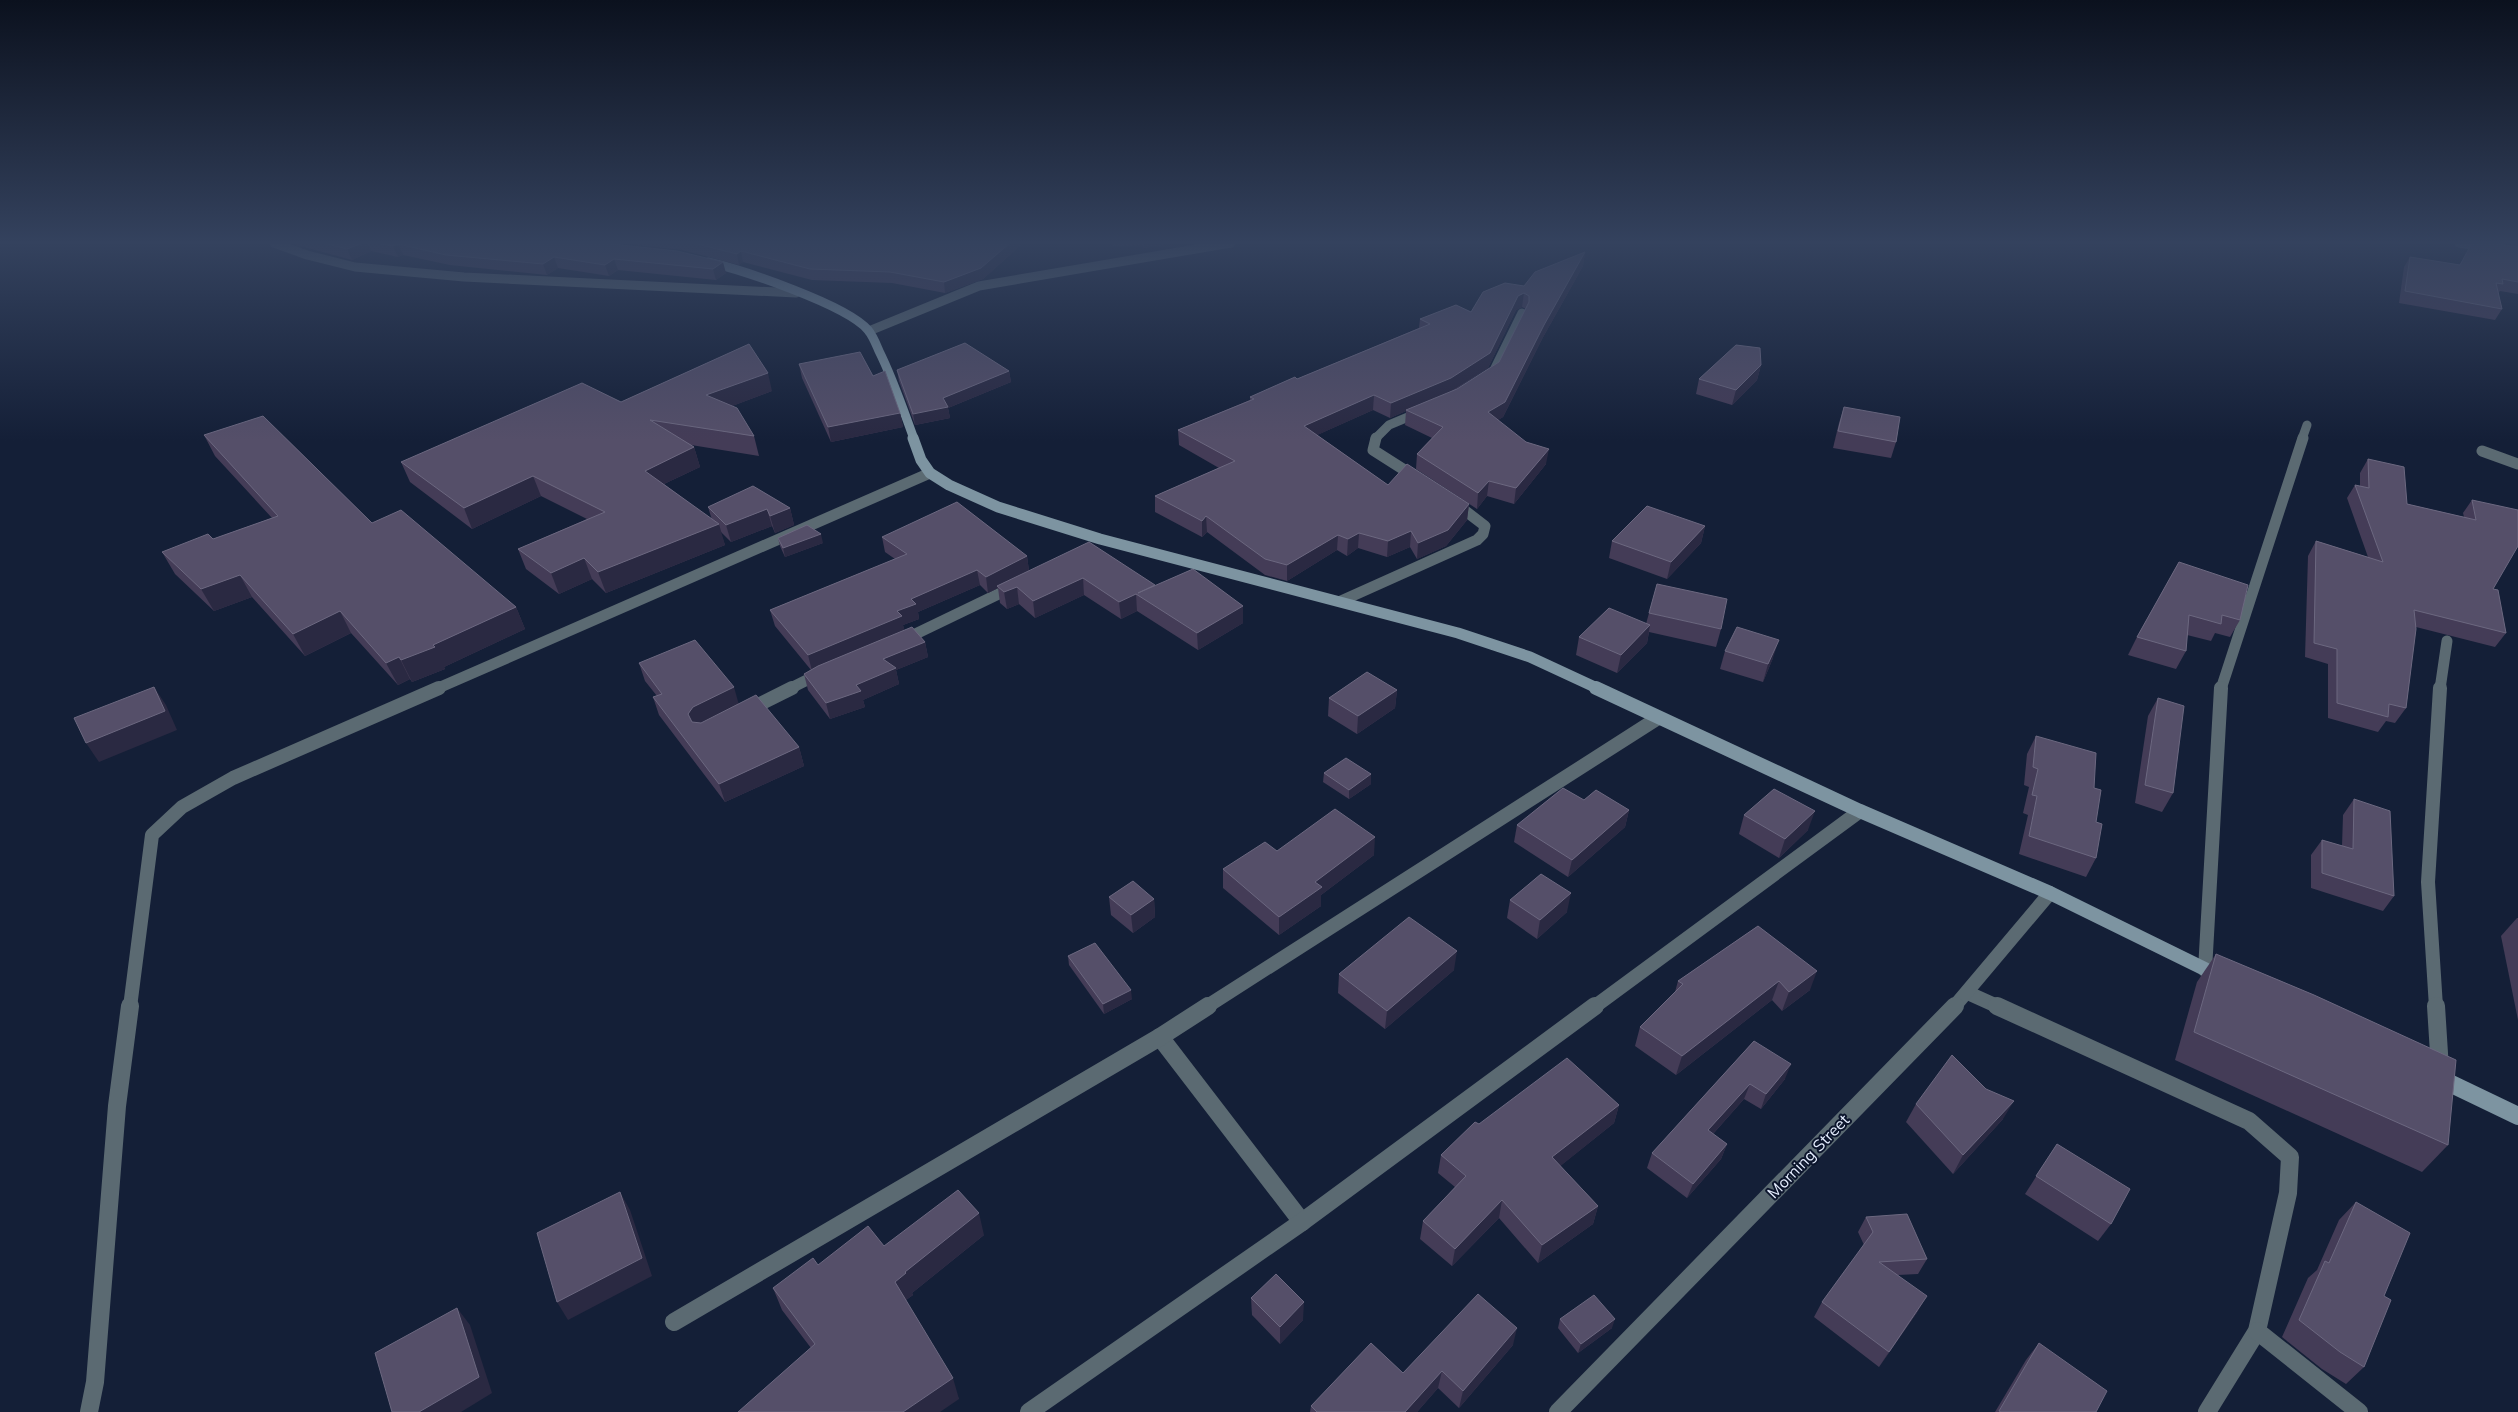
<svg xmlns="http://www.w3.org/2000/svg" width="2518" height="1412" font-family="Mulish,sans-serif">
  <rect width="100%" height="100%" fill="#141f37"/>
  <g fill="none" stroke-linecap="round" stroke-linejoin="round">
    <g stroke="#5b6a72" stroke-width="9">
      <polyline points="274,243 307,255 355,267 464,277 796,293"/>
      <polyline points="2459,243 2518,253"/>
      <polyline points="869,331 979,286 1231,243"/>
      <polyline points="1487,375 1493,372 1522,313"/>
      <polyline points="1375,439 1389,425 1420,412"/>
      <polyline points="2302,439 2307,425"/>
    </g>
    <g stroke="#5b6a72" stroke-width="11">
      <polyline points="1376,438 1373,450 1417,478"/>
      <polyline points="2482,451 2518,464"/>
      <polyline points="1341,601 1477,540 1483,534 1485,526 1455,503"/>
      <polyline points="903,640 1013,587"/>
      <polyline points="436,689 930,473"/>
      <polyline points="789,689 819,674"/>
      <polyline points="2221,689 2303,438"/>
      <polyline points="2440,689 2447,641"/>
    </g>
    <g stroke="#5b6a72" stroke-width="14">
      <polyline points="748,710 792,688"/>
      <polyline points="2205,970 2221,688"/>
      <polyline points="1968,993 1999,1007"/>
      <polyline points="130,1007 152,835 182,807 233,778 439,688"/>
      <polyline points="1206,1007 1658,718"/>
      <polyline points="1594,1007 1860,811"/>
      <polyline points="1954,1007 2050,893"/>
      <polyline points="2436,1007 2428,882 2440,688"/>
    </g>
    <g stroke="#5b6a72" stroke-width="18">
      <polyline points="1997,1006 2249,1121 2290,1157 2288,1193 2257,1331 2207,1412"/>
      <polyline points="2436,1006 2440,1069"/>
      <polyline points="1160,1037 1302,1222"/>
      <polyline points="674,1322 1160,1037 1208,1006"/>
      <polyline points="2257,1331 2359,1412"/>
      <polyline points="89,1412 95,1382 117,1106 130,1006"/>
      <polyline points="1029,1412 1302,1222 1595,1006"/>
      <polyline points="1558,1412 1955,1006"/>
    </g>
    <path stroke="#7d94a1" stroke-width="9" d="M708 262C743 270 847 305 868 330 873 336 876 344 879 351 893 379 903 409 914 439"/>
    <polyline stroke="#7d94a1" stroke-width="11" points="913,438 921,460 930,473 949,485 998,507 1100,539 1458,633 1530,657 1599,689"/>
    <polyline stroke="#7d94a1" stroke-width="14" points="1596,688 1860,811 2050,893 2219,976"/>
    <polyline stroke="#7d94a1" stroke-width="18" points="2439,1078 2518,1116"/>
  </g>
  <g fill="#443c57" fill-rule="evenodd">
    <polygon points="296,243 602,243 677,251 726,273 716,280 618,270 609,276 558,268 547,275 450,265 403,255 398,257 371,251 352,260 297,245"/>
    <polygon points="622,243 1023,243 983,279 945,293 892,283 812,280 743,262 739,265 682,250"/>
    <polygon points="1112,243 1173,243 1144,248 1141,245 1112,246"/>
    <polygon points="2472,243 2512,246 2512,243 2518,243 2518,294 2500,291 2498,293 2502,309 2495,320 2399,303 2404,267 2410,257 2460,265"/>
    <path d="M1585 252 1583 266 1542 339 1503 417 1498 420 1546 464 1514 504 1487 496 1477 509 1416 469 1417 454 1432 438 1405 425 1406 411 1390 418 1373 410 1317 435 1388 485 1469 504 1467 520 1446 546 1417 559 1410 547 1387 557 1358 548 1347 556 1337 550 1287 581 1265 575 1207 532 1202 537 1155 512V496L1219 468 1179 445 1178 430 1250 400V397L1297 379 1419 328 1420 319 1471 312 1524 286ZM1522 307 1526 309 1499 362 1457 389 1453 391 1488 368 1516 310Z"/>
    <polygon points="799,364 873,376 900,413 903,427 831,442 802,378"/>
    <polygon points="1761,365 1757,380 1732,405 1696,394 1699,379"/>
    <polygon points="897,370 1009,371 1011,382 948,408 950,418 915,425 899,381"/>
    <polygon points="772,391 732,406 754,436 759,456 691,445 694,447 700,467 664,484 712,520 708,507 790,508 794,525 775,533 772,526 731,542 720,531 725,545 606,593 592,579 559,594 526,569 518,549 587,519 541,496 472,529 410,482 401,462 621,402"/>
    <polygon points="1844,407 1896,442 1891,458 1833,448 1839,423"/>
    <polygon points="204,435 372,523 516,607 525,629 444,667 445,669 412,682 410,679 398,685 351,633 305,656 252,597 214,611 175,574 162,552 213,539 272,518 215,456"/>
    <polygon points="2368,459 2407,504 2464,517 2463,513 2472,500 2493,589 2506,633 2495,647 2416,627 2406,708 2395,723 2386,721 2378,732 2328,718 2328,664 2305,657 2308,556 2316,541 2368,557 2347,498 2355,485 2360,486 2360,473"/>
    <polygon points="1705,526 1701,543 1667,579 1609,558 1612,541"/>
    <polygon points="882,537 1027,556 1029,571 1155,586 1243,623 1198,650 1137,611 1121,619 1084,595 1035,618 1019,604 1007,609 1000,603 998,588 988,593 980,585 918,612 919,619 903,625 904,630 925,642 928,657 896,670 899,684 863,700 865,707 830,719 808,690 804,674 811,670 775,626 770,610 895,559 885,552"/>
    <polygon points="778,538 823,543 785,557 780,546"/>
    <polygon points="2179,562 2240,620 2230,637 2215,633 2211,641 2187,635 2186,651 2176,669 2128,655 2137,637"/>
    <polygon points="1649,613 1721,629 1716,647 1649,632 1647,643 1617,673 1576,655 1579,637 1646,624"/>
    <polygon points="1725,651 1773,658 1763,682 1720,669"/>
    <polygon points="639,663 739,704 799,747 804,766 725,802 659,715 653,697 657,696 645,681"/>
    <polygon points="1397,690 1395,708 1357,734 1328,716 1329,698"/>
    <polygon points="2158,698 2173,793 2162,812 2135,803 2148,716"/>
    <polygon points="2036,736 2094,788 2096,822 2096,858 2086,877 2019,854 2028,815 2023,813 2029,787 2024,785 2027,754"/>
    <polygon points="1324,773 1371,784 1349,799 1323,782"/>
    <polygon points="2354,799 2394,896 2383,911 2311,888 2311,855 2322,840 2342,846 2343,815"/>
    <polygon points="1584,800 1629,810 1625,827 1568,877 1514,842 1517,825"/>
    <polygon points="1744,815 1808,830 1779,858 1739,834"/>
    <polygon points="1277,851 1374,855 1321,895 1321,906 1279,935 1223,888 1223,869"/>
    <polygon points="1109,897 1154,899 1155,917 1133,933 1111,915"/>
    <polygon points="1510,900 1567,912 1537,939 1507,918"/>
    <polygon points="2517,918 2518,918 2518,1020 2501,936"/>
    <polygon points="1758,926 1810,990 1782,1011 1772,1000 1676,1075 1635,1046 1640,1027 1675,992 1678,981"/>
    <polygon points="2216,954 2448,1145 2422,1172 2175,1060 2197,982"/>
    <polygon points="1068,956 1132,999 1104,1014 1069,965"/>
    <polygon points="1454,970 1385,1029 1338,993 1339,974"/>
    <polygon points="1754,1041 1785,1079 1761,1109 1744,1099 1713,1134 1727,1144 1721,1159 1687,1198 1647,1168 1652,1153"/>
    <polygon points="1916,1104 2003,1119 1953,1174 1906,1122"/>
    <polygon points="1619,1105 1614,1123 1560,1166 1598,1206 1593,1224 1538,1263 1499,1218 1452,1266 1420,1239 1423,1221 1455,1187 1438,1173 1441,1155 1479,1124"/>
    <polygon points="2057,1144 2111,1224 2098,1241 2025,1194"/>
    <polygon points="2356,1202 2384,1296 2364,1367 2346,1384 2322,1369 2282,1337 2308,1278 2317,1270 2339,1220"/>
    <polygon points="1866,1217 1927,1259 1918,1274 1898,1275 1918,1311 1879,1367 1814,1317 1822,1302 1864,1245 1858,1232"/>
    <polygon points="984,1235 912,1293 913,1295 906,1300 959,1399 811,1348 782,1310 773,1288 818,1265 884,1246"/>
    <polygon points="1251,1298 1303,1320 1280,1344 1252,1315"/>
    <polygon points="1560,1319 1612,1328 1578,1353 1558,1328"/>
    <polygon points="2039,1343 2096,1412 1995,1412 2026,1360"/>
    <polygon points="1513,1345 1459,1408 1438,1388 1417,1412 1310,1412 1311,1406 1403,1373"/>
  </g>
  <g fill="#2a2942">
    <polygon points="362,243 368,243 371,251 352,260 347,249"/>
    <polygon points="1010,243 1023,243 983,279 945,293 944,282"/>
    <polygon points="1144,243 1173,243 1144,248"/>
    <polygon points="398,244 403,255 398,257 393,246"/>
    <polygon points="741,251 743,262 739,265 737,254"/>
    <polygon points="1585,252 1583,266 1542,339 1503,417 1487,427 1488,412 1544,325"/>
    <polygon points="554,257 558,268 547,275 543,264"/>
    <polygon points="614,259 618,270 609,276 605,265"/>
    <polygon points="723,262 726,273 716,280 713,269"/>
    <polygon points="1524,293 1522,307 1516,310 1488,368 1450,392 1406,410 1406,411 1390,418 1391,403 1518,296"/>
    <polygon points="1761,365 1757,380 1732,405 1736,390"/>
    <polygon points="1009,371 1011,382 948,408 950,418 915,425 913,414 943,398"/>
    <polygon points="768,373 772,391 711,414 706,395"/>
    <polygon points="1374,395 1373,410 1304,441 1304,426"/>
    <polygon points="900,413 903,427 831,442 828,427"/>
    <polygon points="694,447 700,467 651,490 645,471"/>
    <polygon points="1549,449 1546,464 1514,504 1516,488"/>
    <polygon points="533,476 541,496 472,529 464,508"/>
    <polygon points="1489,481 1487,496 1477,509 1478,493"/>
    <polygon points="1469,504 1467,520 1446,546 1417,559 1418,543"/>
    <polygon points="790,508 794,525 775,533 770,516"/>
    <polygon points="767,509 772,526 731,542 726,525"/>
    <polygon points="1206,516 1207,532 1202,537 1202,521"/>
    <polygon points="719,524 725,545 606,593 598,572"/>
    <polygon points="1705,526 1701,543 1667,579 1671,562"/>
    <polygon points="1411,531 1410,547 1387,557 1388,541"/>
    <polygon points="1359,533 1358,548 1347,556 1348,539"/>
    <polygon points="821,534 823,543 785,557 783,548"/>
    <polygon points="1338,535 1337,550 1287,581 1287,565"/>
    <polygon points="1027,556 1029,571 997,586 998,588 988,593 986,577"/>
    <polygon points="584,558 592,579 559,594 551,573"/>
    <polygon points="977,570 980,585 918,612 919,619 903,625 905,632 812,671 808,655 897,611 911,599"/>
    <polygon points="240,575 252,597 214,611 201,589"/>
    <polygon points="1083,578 1084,595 1035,618 1033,601"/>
    <polygon points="1017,587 1019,604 1007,609 1004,592"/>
    <polygon points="1136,594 1137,611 1121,619 1119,602"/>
    <polygon points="1243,606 1243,623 1198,650 1197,633"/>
    <polygon points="516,607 525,629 444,667 445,669 412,682 401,660 433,645"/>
    <polygon points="340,611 351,633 305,656 293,634"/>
    <polygon points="1650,625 1647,643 1617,673 1621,655"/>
    <polygon points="1779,640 1773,658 1763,682 1768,664"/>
    <polygon points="925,642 928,657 896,670 899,684 863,700 865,707 830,719 826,703 856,685 883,659"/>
    <polygon points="399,657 410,679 398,685 386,663"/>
    <polygon points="154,687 166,705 177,730 99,762 86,743"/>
    <polygon points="734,687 739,705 694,732 688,714 693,707"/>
    <polygon points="1397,690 1395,708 1357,734 1358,716"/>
    <polygon points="799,747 804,766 725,802 719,784"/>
    <polygon points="1371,774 1371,784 1349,799 1349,790"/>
    <polygon points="1629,810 1625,827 1568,877 1572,860"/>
    <polygon points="1815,811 1808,830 1779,858 1785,839"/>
    <polygon points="1375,837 1374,855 1321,895 1321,906 1279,935 1279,917 1315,882"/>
    <polygon points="1571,893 1567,912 1537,939 1540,920"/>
    <polygon points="1154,899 1155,917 1133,933 1131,915"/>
    <polygon points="1457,951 1454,970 1385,1029 1387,1011"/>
    <polygon points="1817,971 1810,990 1782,1011 1789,992"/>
    <polygon points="1779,981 1772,1000 1676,1075 1682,1056"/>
    <polygon points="1131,990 1132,999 1104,1014 1103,1004"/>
    <polygon points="1791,1064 1785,1079 1761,1109 1766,1094"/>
    <polygon points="1750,1084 1744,1099 1703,1145 1708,1130"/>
    <polygon points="2014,1101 2003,1119 1953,1174 1963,1155"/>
    <polygon points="1619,1105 1614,1123 1548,1176 1552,1157"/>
    <polygon points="1727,1144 1721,1159 1687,1198 1693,1184"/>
    <polygon points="620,1192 630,1210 652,1276 568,1320 557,1302"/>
    <polygon points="1502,1200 1499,1218 1452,1266 1455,1249"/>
    <polygon points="1598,1206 1593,1224 1538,1263 1542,1245"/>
    <polygon points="979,1213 984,1235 912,1293 913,1295 902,1303 895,1282 905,1272"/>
    <polygon points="1927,1296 1918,1311 1879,1367 1889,1352"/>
    <polygon points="1304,1302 1303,1320 1280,1344 1280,1327"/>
    <polygon points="457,1308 470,1325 492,1393 461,1412 419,1412"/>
    <polygon points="1615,1319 1612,1328 1578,1353 1581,1344"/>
    <polygon points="1517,1328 1513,1345 1459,1408 1463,1391"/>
    <polygon points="1442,1371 1438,1388 1417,1412 1405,1412"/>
    <polygon points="953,1378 959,1399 940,1412 903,1412"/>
  </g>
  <g fill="#554f69" stroke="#6c6880">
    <polygon points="324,243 362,243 347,249"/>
    <polygon points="377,243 602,243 677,251 723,262 713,269 614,259 605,265 554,257 543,264 446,255 398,244 393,246"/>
    <polygon points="693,243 1010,243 981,268 944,282 890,272 810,269 741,251 737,254"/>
    <polygon points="2472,243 2492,243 2518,247 2518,282 2502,279 2503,284 2496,283 2502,309 2405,291 2410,257 2460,265"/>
    <polygon points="1585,252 1544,325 1505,402 1488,412 1526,442 1549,449 1516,488 1489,481 1478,493 1417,454 1443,427 1406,410 1457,389 1499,362 1529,302 1529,296 1524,293 1518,296 1490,353 1451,378 1391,403 1374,395 1304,426 1388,485 1407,464 1469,504 1448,530 1418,543 1411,531 1388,541 1359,533 1348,539 1338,535 1287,565 1265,559 1206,516 1202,521 1155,496 1235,461 1178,430 1254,399 1250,397 1295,377 1297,379 1430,324 1420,319 1456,305 1471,312 1483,292 1505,283 1524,286 1535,272"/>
    <polygon points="965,343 1009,371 943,398 948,407 913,414 897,370"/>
    <polygon points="749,344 768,373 706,395 737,408 754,436 650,420 694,447 645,471 719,524 598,572 584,558 551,573 518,549 605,512 533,476 464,508 401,462 582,383 621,402"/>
    <polygon points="1736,345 1760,348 1761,365 1736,390 1699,379"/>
    <polygon points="860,352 873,376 885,371 900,413 828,427 799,364"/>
    <polygon points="1844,407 1900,417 1896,442 1838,431"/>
    <polygon points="263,416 372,523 401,510 516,607 433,645 435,647 401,660 399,657 386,663 340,611 293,634 240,575 201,589 162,552 208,534 213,539 278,516 204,435"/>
    <polygon points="2368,459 2404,467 2407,504 2476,520 2472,500 2518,510 2518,546 2493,589 2498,590 2506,633 2414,610 2416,629 2406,708 2389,704 2388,717 2337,703 2337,649 2314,643 2316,541 2383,562 2355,485 2369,488"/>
    <polygon points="753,486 790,508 770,516 767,509 726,525 708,507"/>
    <polygon points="957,502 1027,556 986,577 977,570 911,599 916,604 897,611 902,616 808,655 770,610 907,554 882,537"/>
    <polygon points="1647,506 1705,526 1671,562 1612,541"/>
    <polygon points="807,525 821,534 783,548 778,538"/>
    <polygon points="1089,542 1155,585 1138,593 1193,569 1243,606 1197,633 1136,594 1119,602 1083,578 1033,601 1017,587 1004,592 997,586"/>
    <polygon points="2179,562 2248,585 2240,620 2222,615 2221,624 2189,615 2186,651 2137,637"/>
    <polygon points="1657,584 1727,599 1721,629 1649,613"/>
    <polygon points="1609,608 1650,625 1621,655 1579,637"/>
    <polygon points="912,627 925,642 883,659 896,668 856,685 861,691 826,703 804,674 818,666"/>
    <polygon points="1737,627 1779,640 1768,664 1725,651"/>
    <polygon points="695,640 734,687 693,707 688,714 692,722 701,723 756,695 799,747 719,784 653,697 662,694 639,663"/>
    <polygon points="1367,672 1397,690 1358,716 1329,698"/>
    <polygon points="154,687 165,711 86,743 74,718"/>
    <polygon points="2158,698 2184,706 2173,793 2145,785"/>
    <polygon points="2036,736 2096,753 2094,788 2101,790 2096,822 2102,824 2096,858 2029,836 2037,796 2032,795 2038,769 2033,767"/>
    <polygon points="1346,758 1371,774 1349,790 1324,773"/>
    <polygon points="1563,788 1584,800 1596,790 1629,810 1572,860 1517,825"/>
    <polygon points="1774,789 1815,811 1785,839 1744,815"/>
    <polygon points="2354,799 2390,811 2394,896 2322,873 2322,840 2353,849"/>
    <polygon points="1335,809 1375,837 1315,882 1322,887 1279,917 1223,869 1265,842 1277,851"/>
    <polygon points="1541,874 1571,893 1540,920 1510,900"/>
    <polygon points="1133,881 1154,899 1131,915 1109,897"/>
    <polygon points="1409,917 1457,951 1387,1011 1339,974"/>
    <polygon points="1758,926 1817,971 1789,992 1779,981 1682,1056 1640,1027 1683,984 1678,981"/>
    <polygon points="1095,943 1131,990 1103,1004 1068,956"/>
    <polygon points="2216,954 2314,995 2456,1060 2448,1145 2194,1032"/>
    <polygon points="1754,1041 1791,1064 1766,1094 1750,1084 1708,1130 1727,1144 1693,1184 1652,1153"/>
    <polygon points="1952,1055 1986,1089 2014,1101 1963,1155 1916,1104"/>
    <polygon points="1567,1058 1619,1105 1552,1157 1598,1206 1542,1245 1502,1200 1455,1249 1423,1221 1466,1176 1441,1155 1475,1122 1479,1124"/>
    <polygon points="2057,1144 2130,1189 2111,1224 2036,1176"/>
    <polygon points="958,1190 979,1213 905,1272 906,1273 895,1282 953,1378 903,1412 738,1412 815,1344 773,1288 813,1258 818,1265 868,1226 884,1246"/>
    <polygon points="620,1192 642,1258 557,1302 537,1233"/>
    <polygon points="2356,1202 2410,1233 2384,1296 2391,1300 2364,1367 2340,1352 2299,1320 2325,1261 2329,1263"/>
    <polygon points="1907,1214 1927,1259 1879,1262 1927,1296 1889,1352 1822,1302 1873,1232 1866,1217"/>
    <polygon points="1276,1274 1304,1302 1280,1327 1251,1298"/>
    <polygon points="1478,1294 1517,1328 1463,1391 1442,1371 1405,1412 1317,1412 1311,1406 1371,1343 1403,1373"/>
    <polygon points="1594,1295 1615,1319 1581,1344 1560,1319"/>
    <polygon points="457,1308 479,1377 419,1412 392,1412 375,1353"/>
    <polygon points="2039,1343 2107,1391 2096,1412 2001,1412 1999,1411"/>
  </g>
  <linearGradient id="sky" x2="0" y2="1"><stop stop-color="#0b111e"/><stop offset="0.55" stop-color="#34425e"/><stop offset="1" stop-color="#34425e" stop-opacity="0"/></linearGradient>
  <rect width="2518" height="441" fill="url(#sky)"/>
  <g text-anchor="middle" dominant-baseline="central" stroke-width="4" stroke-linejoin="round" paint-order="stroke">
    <g font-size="16" fill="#e5edfe" stroke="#0c152c">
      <text transform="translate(1808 1156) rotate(-46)">Morning Street</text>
    </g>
  </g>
</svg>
